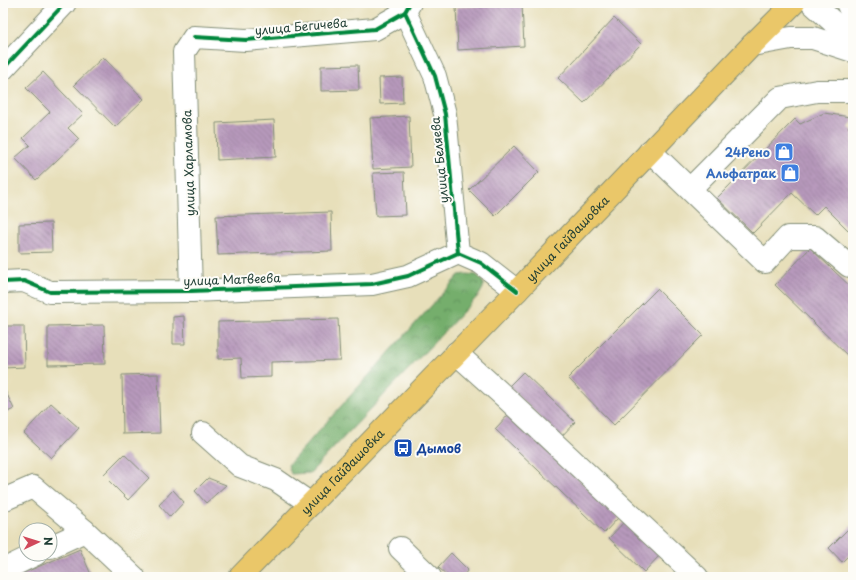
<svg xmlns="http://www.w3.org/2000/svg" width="856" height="580" font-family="'Playpen Sans',sans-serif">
  <defs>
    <pattern id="forest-crowns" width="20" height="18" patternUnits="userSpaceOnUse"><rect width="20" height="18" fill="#74ae6c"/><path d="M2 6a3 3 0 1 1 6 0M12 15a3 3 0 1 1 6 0" fill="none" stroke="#5f8f5a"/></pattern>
    <pattern id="building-back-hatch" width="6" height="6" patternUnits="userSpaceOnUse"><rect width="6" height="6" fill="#b799bc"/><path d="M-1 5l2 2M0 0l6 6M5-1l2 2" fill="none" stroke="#947e9a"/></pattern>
  </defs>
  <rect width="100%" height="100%" fill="#fdfcf7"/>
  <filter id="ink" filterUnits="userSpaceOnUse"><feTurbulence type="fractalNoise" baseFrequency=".025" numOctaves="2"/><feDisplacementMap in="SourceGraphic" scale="8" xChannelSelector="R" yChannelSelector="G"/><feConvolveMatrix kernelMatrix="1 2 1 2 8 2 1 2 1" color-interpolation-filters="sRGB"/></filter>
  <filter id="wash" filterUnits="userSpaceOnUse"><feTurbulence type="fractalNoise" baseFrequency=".012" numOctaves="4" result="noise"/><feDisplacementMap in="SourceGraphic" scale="16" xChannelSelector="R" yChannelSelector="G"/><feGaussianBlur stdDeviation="0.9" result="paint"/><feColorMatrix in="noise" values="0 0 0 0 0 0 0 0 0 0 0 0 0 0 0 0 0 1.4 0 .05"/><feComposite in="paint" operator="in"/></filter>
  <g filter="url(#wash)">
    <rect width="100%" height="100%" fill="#e7dfba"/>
    <polygon fill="url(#forest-crowns)" stroke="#4a7650" points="467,274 477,275 483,282 483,288 479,295 310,473 291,474 288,465 459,275"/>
    <g id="blocks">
      <g fill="url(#building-back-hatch)">
        <polygon points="522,4 524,46 458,50 456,7"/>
        <polygon points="614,18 641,44 584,103 558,78"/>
        <polygon points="103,57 144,99 115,127 74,85"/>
        <polygon points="358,65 359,90 321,91 321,66"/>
        <polygon points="43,72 83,114 68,128 79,139 36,180 15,158 30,145 23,138 50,112 26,88"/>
        <polygon points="402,77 403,103 380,104 379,78"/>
        <polygon points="824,113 850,117 853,120 853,122 848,127 853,131 853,235 824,206 815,215 792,193 753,233 717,198 795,119 800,124"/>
        <polygon points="409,116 411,167 373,169 370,118"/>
        <polygon points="274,120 276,157 217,160 216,123"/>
        <polygon points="514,146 539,172 495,216 469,190"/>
        <polygon points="404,172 406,215 376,216 373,173"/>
        <polygon points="331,212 332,251 218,255 216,216"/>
        <polygon points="51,223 52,252 19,253 19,224"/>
        <polygon points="810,248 853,289 853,361 775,285"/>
        <polygon points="657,289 703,335 614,425 568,378"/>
        <polygon points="184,316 185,344 173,344 173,317"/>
        <polygon points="338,319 340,360 271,362 271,377 242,378 241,358 218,359 218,322"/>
        <polygon points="104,325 105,364 48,365 48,326"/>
        <polygon points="3,326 24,326 25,367 3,368"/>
        <polygon points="523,372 575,422 560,438 508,387"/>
        <polygon points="158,374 160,433 123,434 122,375"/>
        <polygon points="3,386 14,409 3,414"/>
        <polygon points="51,403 79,428 51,458 24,433"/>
        <polygon points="510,413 619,517 604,533 495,429"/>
        <polygon points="124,454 149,478 128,500 103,475"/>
        <polygon points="208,478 226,485 206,503 195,491"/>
        <polygon points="173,490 184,502 170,517 159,505"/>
        <polygon points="625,521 660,555 644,572 609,538"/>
        <polygon points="851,526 853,528 853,551 842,562 829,548"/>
        <polygon points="80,549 92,577 14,577"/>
        <polygon points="451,553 468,570 462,577 449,577 438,567"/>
      </g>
    </g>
  </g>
  <g filter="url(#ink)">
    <use href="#blocks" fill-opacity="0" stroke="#838e77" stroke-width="1"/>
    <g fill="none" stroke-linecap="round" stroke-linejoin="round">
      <g stroke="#838e77" stroke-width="24">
        <g id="minor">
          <polyline points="410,3 405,12 435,76 445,114 458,253 481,263 517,291"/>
          <polyline points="812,3 853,40"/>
          <polyline points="847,3 853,16"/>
          <polyline points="752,45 791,38 813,38 853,51"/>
          <polyline points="3,69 65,3"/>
          <polyline points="650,151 765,262 788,237 815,237 849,266 853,266"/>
          <polyline points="690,189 780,98 817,91 853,91"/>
          <polyline points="3,282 24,281 50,292 191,291 372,284 408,276 458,253"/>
          <polyline points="191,291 184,52 194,37 246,40 375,29 405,12"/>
          <polyline points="456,353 506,398 697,577"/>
          <polyline points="203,433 240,466 276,480 311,504"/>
          <polyline points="3,500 33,487 85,531 134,577"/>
          <polyline points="50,547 85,531"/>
          <polyline points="400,548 430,577"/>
          <polyline points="3,570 36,554"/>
        </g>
      </g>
      <g stroke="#838e77" stroke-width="24">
        <g id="major">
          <path id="s1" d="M240 577 517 291 752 45 794 3"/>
        </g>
      </g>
      <use href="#minor" stroke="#fff" stroke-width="22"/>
      <use href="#major" stroke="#eac769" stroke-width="22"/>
      <g stroke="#fdfcf7" stroke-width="6">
        <g id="cycleway">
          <polyline points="410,3 405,12 435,76 445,114 458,253 481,263 517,291"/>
          <polyline points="194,37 246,40 375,29 405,12"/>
          <polyline points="3,69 65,3"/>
          <polyline points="3,282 24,281 50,292 191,291 372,284 408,276 458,253"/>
        </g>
      </g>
      <use href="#cycleway" stroke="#00873e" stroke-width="4"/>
    </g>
  </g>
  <defs>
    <g id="shop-square" transform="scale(1)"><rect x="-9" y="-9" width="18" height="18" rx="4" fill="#3f7fe0" stroke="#fdfcf7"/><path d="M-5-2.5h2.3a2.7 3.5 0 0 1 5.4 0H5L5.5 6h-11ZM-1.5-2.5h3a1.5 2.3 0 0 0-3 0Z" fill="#fff"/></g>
    <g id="bus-square" transform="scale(1)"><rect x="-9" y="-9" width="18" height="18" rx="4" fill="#1a4fb4" stroke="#fdfcf7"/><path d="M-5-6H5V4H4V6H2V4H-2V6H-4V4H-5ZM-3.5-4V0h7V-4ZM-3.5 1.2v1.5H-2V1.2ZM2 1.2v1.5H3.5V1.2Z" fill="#fff"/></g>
  </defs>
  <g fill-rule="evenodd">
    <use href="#shop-square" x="784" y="152"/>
    <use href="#shop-square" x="790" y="173"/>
    <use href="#bus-square" x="403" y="448"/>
  </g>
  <g text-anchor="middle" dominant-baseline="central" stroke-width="4" stroke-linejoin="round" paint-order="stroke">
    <g font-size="12" fill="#1f3d34" stroke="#fdfcf7">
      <text transform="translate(301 26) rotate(-5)">улица Бегичева</text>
      <text transform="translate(439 160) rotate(-96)">улица Беляева</text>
      <text transform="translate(188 163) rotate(-92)">улица Харламова</text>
      <text stroke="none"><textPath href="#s1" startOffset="471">улица Гайдашовка</textPath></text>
      <text transform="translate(232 279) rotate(-2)">улица Матвеева</text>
      <text stroke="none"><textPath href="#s1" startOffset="147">улица Гайдашовка</textPath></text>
    </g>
    <g font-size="12" font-weight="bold" fill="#366cbe" stroke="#fdfcf7" text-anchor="end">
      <text x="770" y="152">24Рено</text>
      <text x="776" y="173">Альфатрак</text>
    </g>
    <g font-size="12" font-weight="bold" fill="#164399" stroke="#fdfcf7" text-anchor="start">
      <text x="417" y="448">Дымов</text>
    </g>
  </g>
  <rect width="856" height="580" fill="none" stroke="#fdfcf7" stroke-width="16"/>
  <g transform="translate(38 542) rotate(86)"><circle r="19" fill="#fdfcf7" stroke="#a4b0a9"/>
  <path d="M0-3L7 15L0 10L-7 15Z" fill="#d1495b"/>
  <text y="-6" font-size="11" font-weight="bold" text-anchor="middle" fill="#1f3d34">N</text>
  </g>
</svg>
